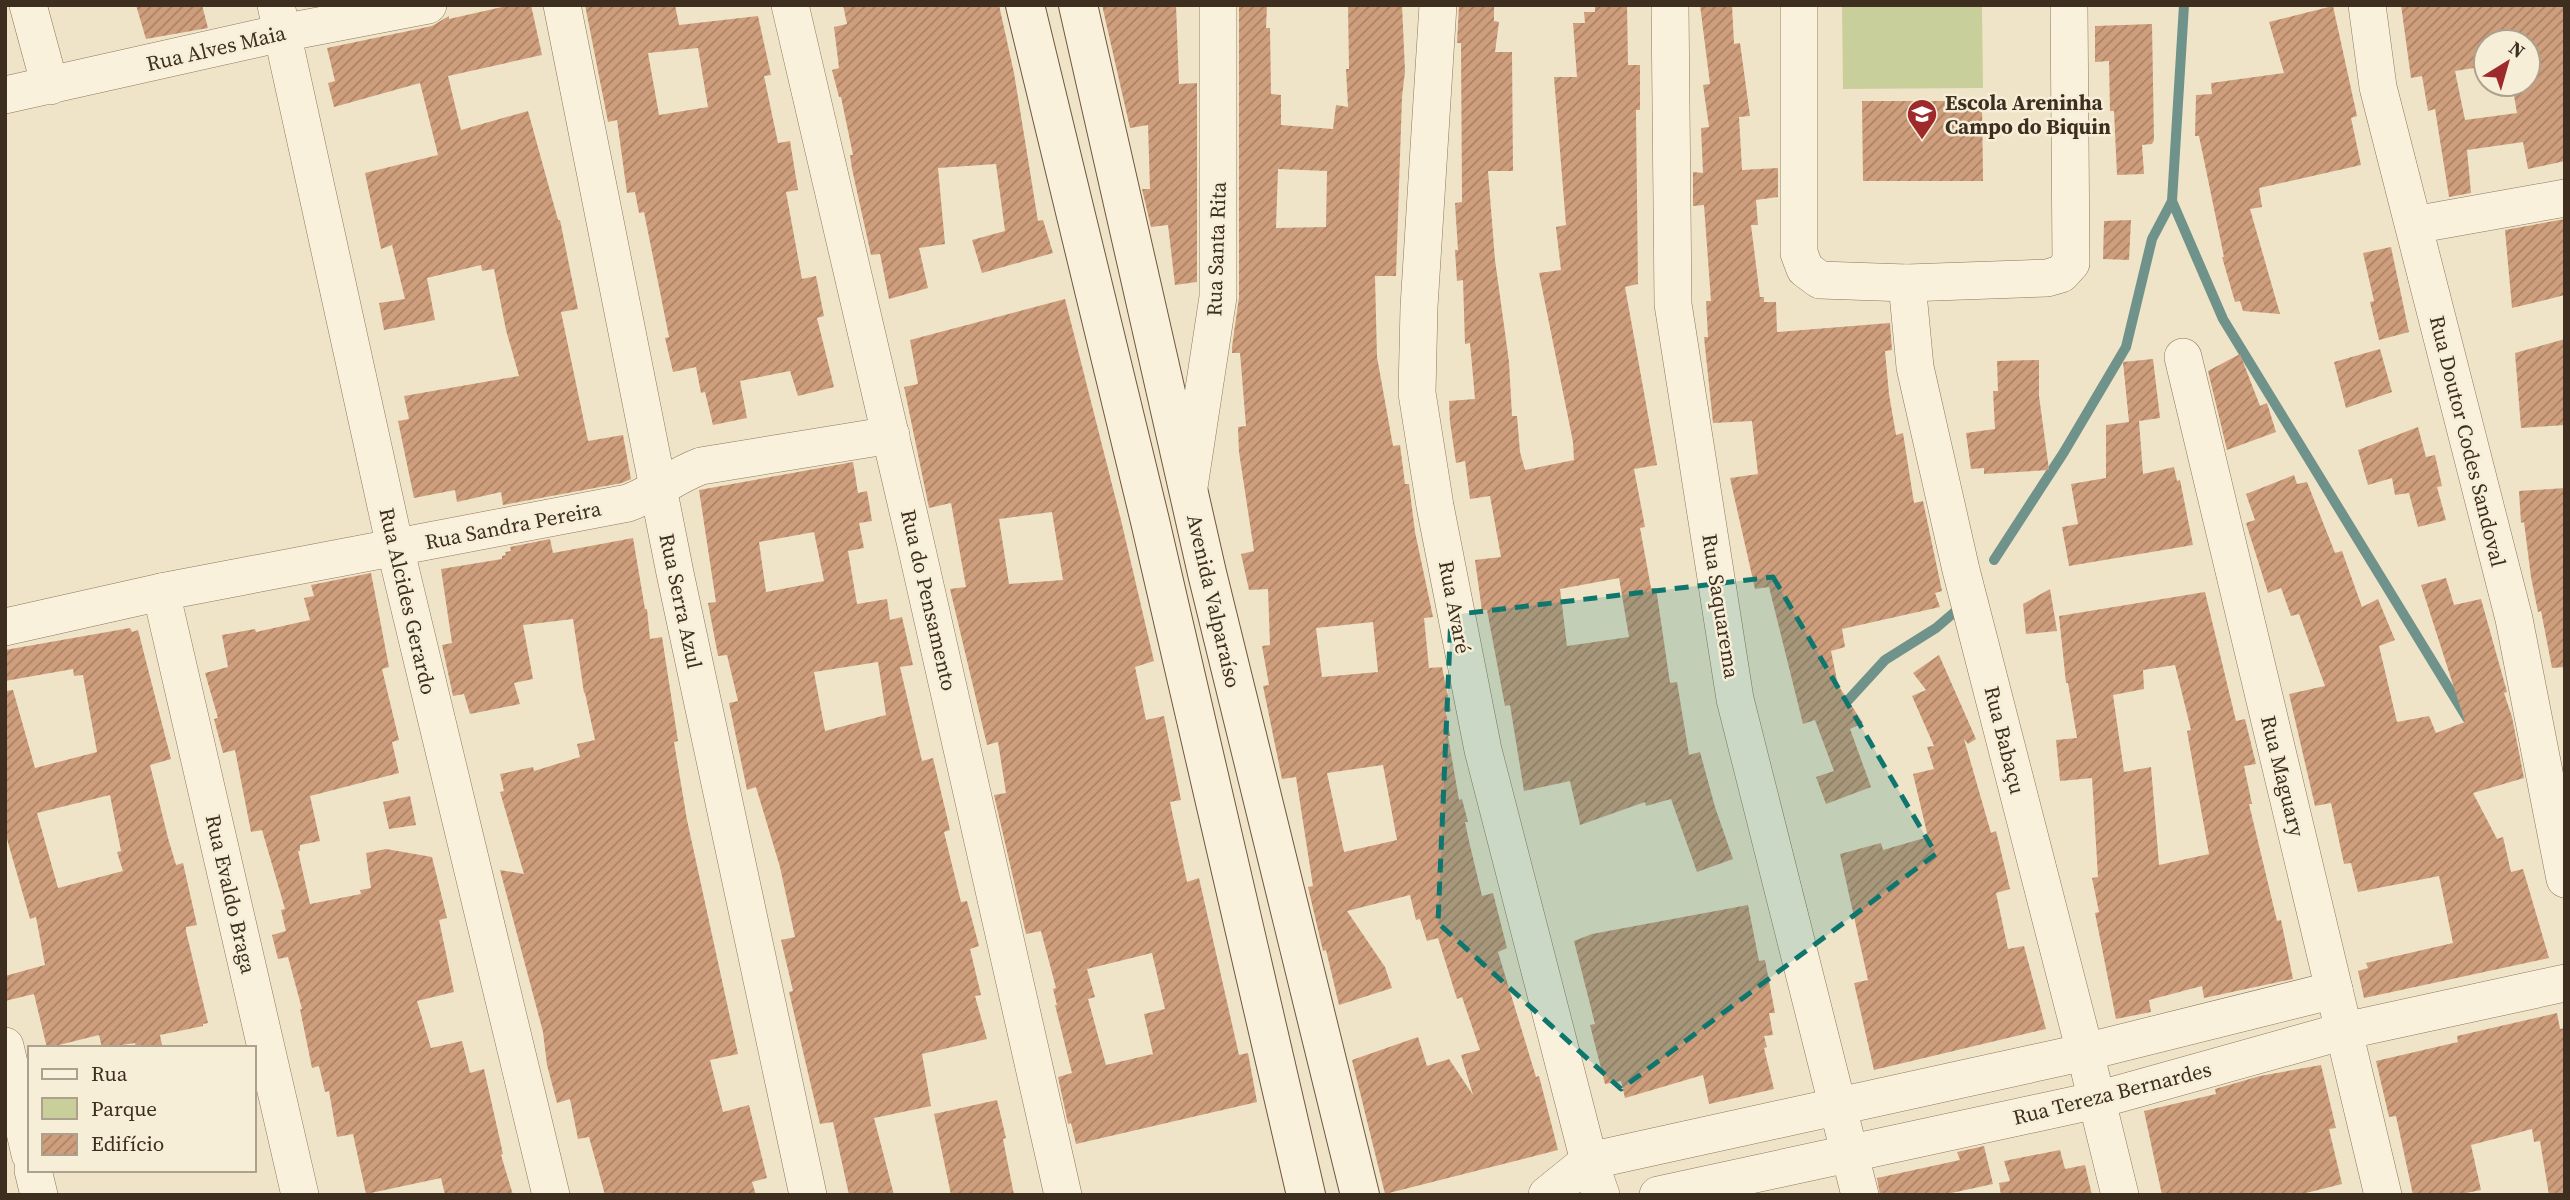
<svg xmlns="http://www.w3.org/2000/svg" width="2570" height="1200" font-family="'Source Serif 4',serif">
  <defs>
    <pattern id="building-hatch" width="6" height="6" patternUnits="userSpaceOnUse" patternTransform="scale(1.75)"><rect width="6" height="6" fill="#cf9f7d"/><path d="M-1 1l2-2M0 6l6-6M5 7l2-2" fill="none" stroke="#a98266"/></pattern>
  </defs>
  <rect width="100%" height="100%" fill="#f0e4c8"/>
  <polygon fill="#c9cf9b" points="1842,5 1982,5 1983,88 1843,89"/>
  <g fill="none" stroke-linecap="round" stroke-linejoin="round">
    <g stroke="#6f938a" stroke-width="10">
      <polyline points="2172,201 2223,319 2467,718"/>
      <polyline points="1994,560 2064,452 2126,347 2152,239 2172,201 2184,5"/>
      <polyline points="1841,708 1885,660 1936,628 1957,610"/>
    </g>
  </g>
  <g fill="url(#building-hatch)" fill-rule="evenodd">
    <polygon points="136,5 202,5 208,28 146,39"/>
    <polygon points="511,5 531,5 542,55 448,76 461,130 528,111 558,220 560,220 578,309 561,312 588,441 623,435 631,479 622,483 503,505 501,492 457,502 455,490 414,498 398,421 409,419 404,396 519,376 506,330 494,269 482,271 481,265 427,278 435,320 384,330 379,303 405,299 392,245 381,249 365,173 438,155 420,83 334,107 328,83 335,81 327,48 432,26 449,16 449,19"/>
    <path d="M585 5H675L679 25 758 16 771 75 764 76 778 143 790 141 798 190 786 192 802 279 816 276 824 316 817 318 834 387 798 396 790 371 740 381 747 418 713 425 705 392 701 393 696 367 673 372 665 338 669 337 644 212 639 213 635 192 627 193 617 120 608 122ZM698 48 708 107 659 115 648 53Z"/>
    <polygon points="843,5 999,5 1014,73 1038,221 1043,220 1053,253 982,273 972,240 1005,231 996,164 938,168 945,244 919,248 928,288 889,299 880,254 871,255 852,169 850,155 853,155 841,97 839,97 832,70 839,68 834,27 847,24"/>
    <polygon points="1102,5 1176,5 1179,84 1197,83 1197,282 1175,285 1168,225 1151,227 1142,189 1150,189 1148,125 1130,128"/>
    <path d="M1239 5H1267L1266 28H1270L1271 94 1281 95V125L1333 129 1336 105 1348 107 1346 69H1349L1348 5H1402L1405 71 1402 97 1396 276H1375L1377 357 1393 446 1400 445 1405 484H1409L1415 532 1433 617 1424 618 1429 668 1442 667 1451 711 1446 712 1450 736H1448L1459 800 1462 799 1468 822H1465L1469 841 1482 896 1493 893 1507 948 1498 952 1536 1077 1539 1076 1558 1150 1385 1194 1352 1060 1418 1037 1427 1066 1449 1059 1473 1095 1461 1055 1480 1050 1462 997 1457 999 1438 938 1427 941 1420 919 1416 920 1410 895 1347 911 1385 967 1392 988 1339 1005 1326 950 1323 951 1308 887 1313 886 1296 777 1282 779 1263 686 1269 685 1262 646 1270 645 1268 589 1249 590 1241 554 1254 551 1239 452 1238 427 1246 426 1240 353H1232V347L1239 297ZM1278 169 1327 171 1326 227 1276 228ZM1373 622 1378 672 1322 677 1316 628ZM1383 765 1397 840 1344 852 1327 773Z"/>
    <path d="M1459 5H1494V21L1499 22 1495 52H1512L1513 171H1488L1495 260 1509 362 1512 416H1517L1520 452 1525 470 1574 460 1573 442 1539 273 1561 270 1556 227 1566 225 1554 77H1577L1573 23H1585L1584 12H1595V5H1627L1628 65H1640V110H1636L1638 284 1625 287 1657 465 1634 469 1645 527 1640 528 1651 588H1656L1670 683 1677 682 1689 755 1700 752 1715 807 1733 859 1697 872 1671 799 1646 806 1645 802 1580 825 1570 781 1524 791 1510 705 1505 706 1487 610 1482 611 1475 560 1501 557 1490 496 1470 499 1465 461 1456 463 1450 422 1449 401 1475 399 1470 343 1465 344 1463 280 1457 281 1455 250H1458L1455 203 1462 202 1461 43H1457ZM1619 578 1629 637 1567 646 1560 589Z"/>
    <polygon points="1700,5 1732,5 1734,44 1740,43 1750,116 1739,117 1742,170 1778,168 1778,197 1756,200 1758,225 1751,225 1760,297 1764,297 1764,302 1776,302 1777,332 1890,323 1892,350 1885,351 1889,394 1896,435 1903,433 1914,503 1923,501 1942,591 1935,593 1940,607 1842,629 1845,647 1831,651 1838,685 1863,723 1850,729 1871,787 1826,804 1816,777 1834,771 1815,720 1803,724 1769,587 1755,589 1730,478 1758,474 1752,421 1713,423 1704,337 1708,337 1706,301 1711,301 1704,205 1693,206 1693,172 1703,173 1701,128 1709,127 1703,85 1710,84"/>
    <path d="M2401 5H2565V161L2528 169 2523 142 2467 150 2471 193 2449 197 2435 109 2428 111 2422 76 2411 78ZM2486 42H2528V84H2512L2517 113 2465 120 2455 71 2486 66Z"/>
    <polygon points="2333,6 2357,116 2351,118 2361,165 2259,188 2262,207 2250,209 2280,314 2243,311 2240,301 2235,302 2222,257 2224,257 2199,136 2195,136 2196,95 2212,94 2211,83 2284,73 2269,22"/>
    <polygon points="2152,24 2154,140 2152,144 2142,145 2144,174 2117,175 2114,111 2110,111 2109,61 2095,62 2095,26"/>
    <polygon points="1862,101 1982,101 1983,181 1863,181"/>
    <polygon points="2565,219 2565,295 2512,308 2505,230"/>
    <polygon points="2131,220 2129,260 2103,259 2104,221"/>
    <polygon points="2391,247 2409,332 2379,340 2370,302 2374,301 2363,253"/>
    <path d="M1065 299 1121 520 1154 661 1135 667 1146 720 1164 716 1181 800 1170 802 1187 882 1199 878 1239 1055 1248 1053 1257 1102 1076 1144 1071 1123 1068 1124 1058 1077 1072 1073 1055 1005H1057L1053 989 1056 988 1041 931 1026 934 994 795 1006 793 998 742 987 745 950 589 966 587 951 503 929 508 904 387 918 384 910 340ZM1052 512 1063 580 1009 584 999 519ZM1152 953 1165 1009 1144 1014 1153 1054 1106 1065 1088 999 1095 997 1087 969Z"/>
    <polygon points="2565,339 2565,425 2521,428 2515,353"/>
    <polygon points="2380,349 2392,392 2346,408 2334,362"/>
    <polygon points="2240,354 2260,406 2267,403 2276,432 2227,450 2208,371"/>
    <polygon points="2153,359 2160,418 2139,421 2143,474 2174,467 2177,481 2180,480 2193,545 2069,566 2062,527 2078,524 2071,484 2106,478 2106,425 2129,422 2123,362"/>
    <polygon points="2039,360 2039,396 2049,470 1984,474 1984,468 1971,469 1966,433 1995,429 1993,391 1998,391 1997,361"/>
    <polygon points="2418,427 2426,457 2435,455 2442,486 2437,487 2446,520 2418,527 2409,493 2395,495 2392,478 2368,485 2358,450"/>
    <path d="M853 462 858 493 867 491 872 521 859 523 864 548 848 551 857 604 887 599 890 620 902 617 913 665 900 667 922 761 933 758 950 830 944 832 961 902 967 901 979 946 970 949 981 995 975 996 987 1039 922 1054 931 1106 874 1118 894 1195H849L833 1122 820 1124 789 992 793 991 781 940 795 937 780 867 756 787 747 790 729 703 738 701 727 655 718 656 708 603 716 602 699 490ZM814 532 824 581 766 592 759 542ZM878 662 886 715 825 731 814 672Z"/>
    <polygon points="2294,475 2297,484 2307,482 2335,553 2342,551 2362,607 2378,599 2395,640 2379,646 2397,722 2429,716 2436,733 2465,722 2421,585 2446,578 2454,605 2481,599 2507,692 2504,693 2512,717 2524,778 2473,793 2497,839 2503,837 2511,872 2523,869 2549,958 2364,998 2358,971 2368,968 2366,963 2453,943 2439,876 2358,892 2351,863 2344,864 2331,803 2315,806 2289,694 2325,686 2299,614 2291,616 2281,588 2268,593 2246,523 2255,520 2246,494"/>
    <polygon points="2565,488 2565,667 2552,668 2541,611 2538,612 2531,577 2524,522 2521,523 2519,491"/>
    <polygon points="633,538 645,609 647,609 650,639 662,637 678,741 674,742 687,820 738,1054 710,1060 723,1112 749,1105 767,1178 752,1182 756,1195 605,1195 589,1137 578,1139 570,1099 557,1103 547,1065 543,1032 500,870 524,874 500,792 504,791 500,774 533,767 534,771 580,757 577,744 595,740 585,693 584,693 573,619 523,625 533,679 514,683 520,704 470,714 464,694 453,696 442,645 452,643 441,569 502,559 502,556 506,555 505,552 511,551 510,547 550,539 553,553"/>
    <polygon points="371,573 389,667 382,669 399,740 392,742 399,773 310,796 320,841 300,845 300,851 298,851 310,904 361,894 360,890 371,888 366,853 386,849 432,857 447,918 439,920 454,992 417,1001 431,1048 462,1041 470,1073 484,1069 503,1154 501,1155 513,1195 445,1195 441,1178 366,1194 353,1134 337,1137 329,1091 325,1092 319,1066 312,1068 300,1009 302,1009 288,957 278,959 272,935 286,931 281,910 285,909 262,830 251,832 235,750 223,753 214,719 218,718 205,673 228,667 222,635 255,629 256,632 310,620 304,598 314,596 311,585"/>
    <polygon points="2050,589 2057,631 2026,634 2023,604"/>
    <path d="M2205 592 2236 721 2245 719 2256 764 2244 766 2252 804H2249L2277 921 2281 920 2293 979 2204 998 2202 986 2149 1000 2151 1012 2116 1019 2095 913 2099 912 2092 878 2098 877 2092 778 2060 781 2056 740 2077 738 2068 683H2066L2059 616ZM2175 665 2191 730 2187 731 2209 854 2159 865 2151 767 2124 772 2113 695 2144 689 2143 670Z"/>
    <path d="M130 628 132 632 138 630 171 759 150 765 168 838 176 865 183 863 197 925 186 927V931L208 1023 203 1024V1026L160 1035 162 1045 149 1048H136L135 1043 102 1048 99 1035 47 1048 34 994 5 1001V976L45 965 36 917 30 919 5 832V691L13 690 35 768 97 752 83 675 74 676 73 669 5 681V650ZM110 795 121 851 117 852 123 871 58 888 37 813Z"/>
    <polygon points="1939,655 1976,739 1968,744 1964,739 1991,833 1996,831 2010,889 1996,893 2008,949 2024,946 2046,1029 1874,1070 1854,983 1868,980 1840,854 1881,843 1883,850 1928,837 1913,774 1934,769 1927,747 1934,746 1912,696 1926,690 1913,673"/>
    <polygon points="410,796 416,825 389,829 383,802"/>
    <polygon points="1748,905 1759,961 1765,960 1775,1013 1769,1013 1773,1035 1764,1036 1767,1047 1764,1048 1774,1089 1709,1104 1703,1075 1625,1098 1621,1081 1605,1084 1590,1025 1595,1024 1574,941 1592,934"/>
    <polygon points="2557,1013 2560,1029 2565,1028 2565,1195 2549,1195 2540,1141 2534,1142 2532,1129 2471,1145 2481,1190 2456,1195 2413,1195 2396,1116 2389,1117 2376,1061 2458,1042 2457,1036"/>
    <polygon points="2321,1065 2336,1128 2329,1129 2342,1184 2298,1195 2162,1195 2144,1111 2216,1094 2215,1089 2260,1076"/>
    <polygon points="997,1100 1006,1138 1003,1139 1014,1195 951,1195 934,1114"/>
    <polygon points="1984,1146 1993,1184 1942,1195 1880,1195 1877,1178 1960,1160 1957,1152"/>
    <polygon points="2060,1150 2065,1169 2085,1165 2092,1195 2001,1195 1999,1183 2010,1181 2004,1161"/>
  </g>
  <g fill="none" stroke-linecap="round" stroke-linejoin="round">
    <g stroke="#8d765c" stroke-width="38">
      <g id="street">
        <polyline points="28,5 50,86"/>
        <polyline points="276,5 395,547 551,1195"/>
        <polyline points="562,5 675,573 808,1195"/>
        <polyline points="790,5 915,541 1063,1195"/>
        <polyline points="1438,5 1419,307 1417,393 1435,506 1483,750 1589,1161 1601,1195"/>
        <polyline points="1670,5 1673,304 1735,699 1860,1195"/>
        <polyline points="1799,5 1799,253 1805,269 1820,280 1907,283 2047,278 2061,274 2071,263 2069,5"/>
        <polyline points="2367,5 2378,87 2514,619 2565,879"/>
        <polyline points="5,95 282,33 428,5"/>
        <polyline points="2414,225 2565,198"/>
        <polyline points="1907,283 1915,367 1961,570 2085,1052 2120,1195"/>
        <polyline points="2183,357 2383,1195"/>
        <polyline points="1189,487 1218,297 1218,5"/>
        <polyline points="161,592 300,1195"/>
        <path d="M5 627 161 592 628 503C655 493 674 476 701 466L891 435"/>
        <polyline points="5,1046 30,1154"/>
        <polyline points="33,1170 39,1195"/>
        <polyline points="1547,1195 1589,1161 2085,1052 2334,990"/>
        <polyline points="1658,1195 2097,1100 2344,1031 2565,983"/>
      </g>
    </g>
    <g stroke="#6f573f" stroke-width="40">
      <g id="secondary">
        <polyline points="1025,5 1150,521 1306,1195"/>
        <polyline points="1078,5 1207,573 1360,1195"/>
      </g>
    </g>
    <use href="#street" stroke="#faf1dc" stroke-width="37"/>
    <use href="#secondary" stroke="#faf1dc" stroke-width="38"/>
  </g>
  <path fill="#0f766e" fill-opacity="0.2" stroke="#0f766e" stroke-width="5" stroke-dasharray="14 9" stroke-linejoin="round" d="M1773 577 1936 854 1621 1089 1438 923 1451 615Z"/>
  <defs>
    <g id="school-pin" transform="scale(1.575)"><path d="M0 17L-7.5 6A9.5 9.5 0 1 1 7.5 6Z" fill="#9e2a2b" stroke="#f7eed8"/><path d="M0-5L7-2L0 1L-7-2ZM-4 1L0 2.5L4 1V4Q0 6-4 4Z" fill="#fff"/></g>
  </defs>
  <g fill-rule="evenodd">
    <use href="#school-pin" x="1922" y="114"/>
  </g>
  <g text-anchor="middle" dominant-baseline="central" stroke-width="5" stroke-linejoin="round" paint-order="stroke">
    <g font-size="21" fill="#3d2e20" stroke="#f7eed8">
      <text transform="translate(216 48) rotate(-13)">Rua Alves Maia</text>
      <text transform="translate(1216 249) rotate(-88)">Rua Santa Rita</text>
      <text transform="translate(2468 441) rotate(76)">Rua Doutor Codes Sandoval</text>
      <text transform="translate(513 525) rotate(-11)">Rua Sandra Pereira</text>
      <text transform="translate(929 600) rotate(77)">Rua do Pensamento</text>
      <text transform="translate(408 601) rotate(77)">Rua Alcides Gerardo</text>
      <text transform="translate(681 601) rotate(78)">Rua Serra Azul</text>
      <text transform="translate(1214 601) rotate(77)">Avenida Valparaíso</text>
      <text transform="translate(1721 606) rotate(81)">Rua Saquarema</text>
      <text transform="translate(1455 607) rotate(79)">Rua Avaré</text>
      <text transform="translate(2005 740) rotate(76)">Rua Babaçu</text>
      <text transform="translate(2283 776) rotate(76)">Rua Maguary</text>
      <text transform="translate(231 894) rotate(77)">Rua Evaldo Braga</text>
      <text transform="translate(2112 1093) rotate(-14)">Rua Tereza Bernardes</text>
    </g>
    <g font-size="21" font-weight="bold" fill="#3d2e20" stroke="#f7eed8" text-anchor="start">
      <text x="1945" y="102">Escola Areninha<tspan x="1945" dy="24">Campo do Biquin</tspan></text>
    </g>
  </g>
  <rect width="2570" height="1200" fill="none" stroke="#3d2e20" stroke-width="14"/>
  <rect x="28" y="1046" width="228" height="126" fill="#f7eed8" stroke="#ada18e" stroke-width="2"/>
  <rect x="42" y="1069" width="35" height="10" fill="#faf1dc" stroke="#ada18e" stroke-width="2"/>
  <text x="91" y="1081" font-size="21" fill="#3d2e20">Rua</text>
  <rect x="42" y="1098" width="35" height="21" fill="#c9cf9b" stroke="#ada18e" stroke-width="2"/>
  <text x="91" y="1116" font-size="21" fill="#3d2e20">Parque</text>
  <rect x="42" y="1134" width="35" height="21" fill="url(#building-hatch)" stroke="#ada18e" stroke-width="2"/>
  <text x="91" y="1151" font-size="21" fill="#3d2e20">Edifício</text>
  <g transform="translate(2507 63) rotate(37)"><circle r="33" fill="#f7eed8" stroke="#ada18e" stroke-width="2"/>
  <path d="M0-5L12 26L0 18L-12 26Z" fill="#9e2a2b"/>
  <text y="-10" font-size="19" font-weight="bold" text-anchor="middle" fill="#3d2e20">N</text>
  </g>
</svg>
